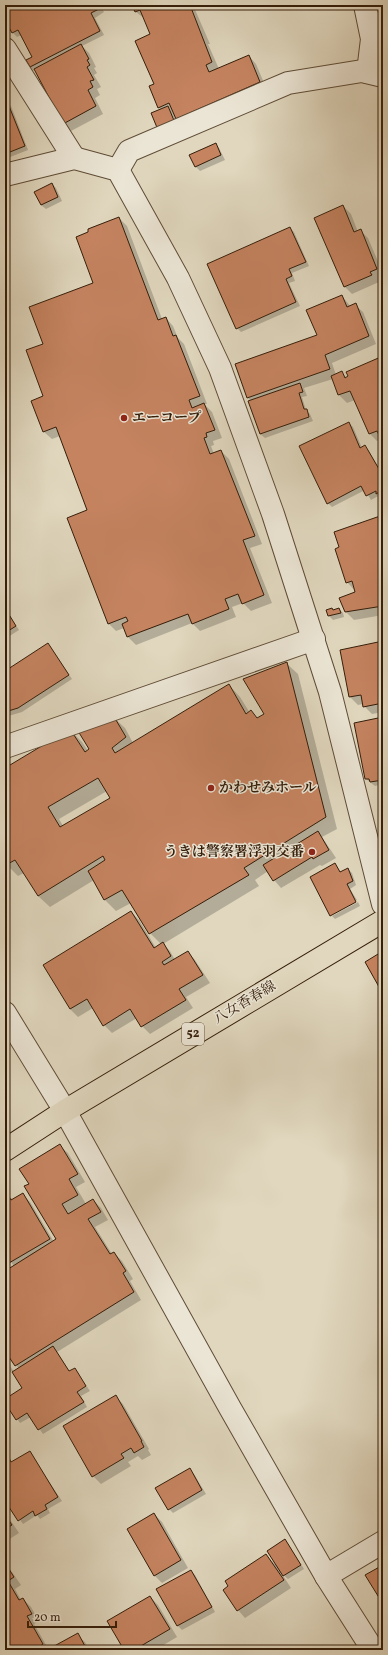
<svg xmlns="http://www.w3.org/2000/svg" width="388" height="1655" font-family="Vollkorn,'Noto Serif JP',serif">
  <rect width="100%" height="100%" fill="#e0d7be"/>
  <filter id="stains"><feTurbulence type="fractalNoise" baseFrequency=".005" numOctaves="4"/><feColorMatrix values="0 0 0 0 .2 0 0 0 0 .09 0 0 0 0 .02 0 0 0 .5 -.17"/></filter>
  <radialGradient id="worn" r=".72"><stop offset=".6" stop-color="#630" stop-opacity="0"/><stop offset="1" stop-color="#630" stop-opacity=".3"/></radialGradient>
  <g fill="#0003" fill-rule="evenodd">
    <polygon points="5,5 100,5 104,12 95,18 104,35 82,46 89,53 96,67 94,68 97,73 94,75 101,87 97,89 100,95 95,98 103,114 71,131 64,123 36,70 34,71 30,67 33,57 21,35 17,37 13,33 5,17"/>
    <polygon points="133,5 193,5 210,44 208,44 219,69 249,56 256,64 267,90 185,126 174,116 179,127 159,108 150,87 155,85 151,35 145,19 136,12"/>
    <polygon points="7,102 11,106 28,150 5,159 5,103"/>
    <polygon points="215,144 219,148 225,160 200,171 196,167 191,155"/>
    <polygon points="52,184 56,188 62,201 46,209 41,205 35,192"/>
    <polygon points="343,206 351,214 358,232 361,231 368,238 383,273 383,277 378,279 379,282 352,294 344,286"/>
    <polygon points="119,218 127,226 162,319 166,318 173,326 178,338 184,344 207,404 204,404 212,412 222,438 213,441 214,445 211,446 214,454 221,451 229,459 262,544 250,548 272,603 251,611 243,603 232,607 236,617 200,631 192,623 136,645 128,637 124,628 116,631 108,623 88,511 60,436 52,439 44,432 45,344 95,283"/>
    <polygon points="290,228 294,232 309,266 292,273 295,281 289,283 300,306 241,332 237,328"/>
    <polygon points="342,296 351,307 355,305 363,312 376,344 332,363 336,375 341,372 347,378 383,358 383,439 377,441 370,434 355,400 347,403 339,395 333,379 304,388 307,396 302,397 306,410 310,414 313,421 265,438 260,434 251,401 248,398 318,335"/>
    <polygon points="349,423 353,427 362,448 365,447 369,451 383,475 383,496 381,497 380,495 371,500 365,490 332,507 328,503"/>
    <polygon points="383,516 383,615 354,620 346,612 356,592 347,582"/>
    <polygon points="5,608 19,630 5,639"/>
    <polygon points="339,609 343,613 344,617 333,620 329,616 328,611"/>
    <polygon points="383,642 383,712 372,714 364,706 363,704 358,705 350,697"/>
    <polygon points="48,644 72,679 22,712 5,717 5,672"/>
    <path d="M286 663 298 674 337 829 322 837 336 858 322 866 320 865 281 888 274 880 268 871 255 880 259 886 163 944 170 951 175 960 188 952 195 960 210 983 186 997 193 1008 150 1034 142 1026 137 1018 112 1033 104 1025 93 1008 78 1017 70 1009 44 965 131 912 139 920 156 948 161 944 150 933 131 903 116 911 105 900 94 880 50 907 38 896 24 873 18 876 7 865 5 861V769L70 730 82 742 88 751 113 717 125 728 133 743 229 685 240 697 250 713 251 712 258 719 266 714ZM107 791 111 798 63 826 59 819Z"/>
    <polygon points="383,718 383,784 375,786 366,779"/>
    <polygon points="335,864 341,873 348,869 352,873 356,885 350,889 357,900 331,914"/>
    <polygon points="358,902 360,906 335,919 332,916"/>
    <polygon points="60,1146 68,1153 85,1182 76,1187 86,1204 93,1200 101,1208 108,1220 95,1227 112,1254 114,1253 122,1261 133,1279 130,1281 141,1300 57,1352 70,1372 75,1369 90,1391 81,1396 87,1407 43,1434 31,1417 20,1423 5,1401 23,1389 12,1371 5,1376 5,1358 14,1372 19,1369 5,1349 5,1272 14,1266 5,1254 5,1192 13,1200 22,1194 30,1202 54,1242 57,1240 30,1184"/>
    <polygon points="116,1397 123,1404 149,1449 148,1450 151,1455 142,1460 138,1456 128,1462 131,1466 101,1484 93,1476"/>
    <polygon points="29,1452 62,1501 48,1509 50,1513 40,1519 37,1515 23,1524 5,1499 5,1462 9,1459 12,1463"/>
    <polygon points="190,1470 194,1474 206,1494 173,1513 169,1509"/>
    <polygon points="5,1512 19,1533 5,1542"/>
    <polygon points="154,1514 162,1522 188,1568 162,1583 154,1575"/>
    <polygon points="285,1540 304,1569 288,1579 282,1574 291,1588 245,1618 238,1610 266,1555 276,1565"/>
    <polygon points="5,1562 21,1585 15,1589 21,1600 23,1599 31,1607 39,1621 34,1624 49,1650 5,1650"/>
    <polygon points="191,1571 195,1575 215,1612 182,1630 178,1626 158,1589"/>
    <polygon points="150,1597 158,1605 177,1637 155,1650 125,1650"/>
    <polygon points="77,1635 85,1642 89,1650 49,1650"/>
  </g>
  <g fill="#c58360" stroke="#341d09" fill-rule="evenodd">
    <polygon points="5,5 99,5 101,8 91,13 100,31 30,67 26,60 32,57 18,30 12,33 5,20"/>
    <polygon points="132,5 190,5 212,62 206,65 209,72 249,55 260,82 176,119 169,103 158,108 149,86 154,84 135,41 150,34 140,10 135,12"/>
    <polygon points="372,5 383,5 383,32"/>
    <polygon points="81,44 89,59 87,60 90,65 87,67 94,80 90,81 93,87 88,90 96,106 63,124 34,69"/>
    <polygon points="7,101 25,146 5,154 5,102"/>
    <polygon points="168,106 175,123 158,130 151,113"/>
    <polygon points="216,143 221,155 195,167 189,155"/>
    <polygon points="52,183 58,197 41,205 34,192"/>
    <polygon points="343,205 354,232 361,229 377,269 370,272 372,275 344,287 314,218"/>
    <polygon points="119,217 158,320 166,317 173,336 176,335 200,396 189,400 192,408 204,403 215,430 206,433 207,437 204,438 210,454 221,450 255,536 243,540 264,595 242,604 238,594 225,599 229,609 192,624 188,614 127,637 122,624 128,621 126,617 108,624 67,518 87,510 56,427 43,432 31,401 43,396 26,350 43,344 29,307 93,283 76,237 88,232 88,229"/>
    <polygon points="290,227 306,262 289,269 292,276 286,279 296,302 236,329 207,264"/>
    <polygon points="342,295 347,307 356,303 369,336 325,355 330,369 247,398 235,364 317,335 306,310"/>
    <polygon points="383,356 383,437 382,434 379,435 377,431 369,434 350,391 338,395 331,376 342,371 345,378 348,376 346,372"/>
    <polygon points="300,383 303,392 299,393 304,409 307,409 309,417 260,434 248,401"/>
    <polygon points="349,422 360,448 365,445 383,476 383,490 376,494 376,491 366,496 361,486 327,504 299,446"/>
    <polygon points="383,515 383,606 345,612 339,598 355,592 352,581 346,583 335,549 339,547 334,532"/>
    <polygon points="5,608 16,626 5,633"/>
    <polygon points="332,608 333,610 339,608 341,613 328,616 326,610"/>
    <polygon points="383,641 383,703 363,707 361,695 349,697 340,650"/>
    <polygon points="48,643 69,675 18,708 5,712 5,671"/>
    <path d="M287 662 326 817 244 868 249 875 149 934 122 890 104 900 88 871 105 860 103 856 38 896 15 860 6 865 5 768 70 729 85 752 89 749 75 726 113 715 126 737 112 748 115 753 229 684 246 714 251 710 257 718 264 714 243 679ZM98 778 110 798 60 827 48 807Z"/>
    <polygon points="383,717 383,780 370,782 369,779 365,779 354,723"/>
    <polygon points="318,831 329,850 313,859 312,857 273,881 263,865"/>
    <polygon points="335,863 340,872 348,868 353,881 347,884 356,902 330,916 310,877"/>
    <polygon points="131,911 154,948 163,942 171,956 162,962 164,965 188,951 203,975 179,989 186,1000 141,1027 130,1009 103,1026 87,999 70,1009 43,965"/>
    <polygon points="383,951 383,994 365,962"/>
    <polygon points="60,1144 78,1174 69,1179 78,1195 62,1204 68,1214 93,1199 101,1212 88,1219 110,1254 114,1252 126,1271 123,1273 134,1292 15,1366 5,1351 5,1271 56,1239 24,1186 29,1184 19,1169"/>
    <polygon points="5,1191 11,1200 23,1193 50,1239 9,1263 5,1256"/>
    <polygon points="53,1346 69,1371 75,1368 86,1386 77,1392 84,1402 38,1430 27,1413 16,1420 5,1403 5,1399 22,1388 12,1372"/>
    <polygon points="5,1359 10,1366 5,1369"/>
    <polygon points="116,1395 142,1441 141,1441 144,1447 134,1453 131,1448 121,1454 124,1458 92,1477 63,1426"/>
    <polygon points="30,1451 58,1497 45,1505 47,1509 35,1516 33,1511 18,1521 5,1501 5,1460 9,1458 11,1462"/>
    <polygon points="190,1468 202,1490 168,1510 155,1488"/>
    <polygon points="154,1513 181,1560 154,1576 127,1529"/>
    <polygon points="5,1515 12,1525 5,1529"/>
    <polygon points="285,1539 301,1565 283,1576 267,1551"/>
    <polygon points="266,1554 284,1580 237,1611 223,1590 228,1586 225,1581"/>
    <polygon points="5,1563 14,1577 8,1581 19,1600 23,1598 32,1614 27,1616 43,1644 39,1647 40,1650 5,1650"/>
    <polygon points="383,1565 383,1604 365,1575"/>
    <polygon points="191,1570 212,1607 177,1626 156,1589"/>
    <polygon points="150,1596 170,1629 134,1650 124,1650 107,1621"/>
    <polygon points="78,1633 87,1650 47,1650"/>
  </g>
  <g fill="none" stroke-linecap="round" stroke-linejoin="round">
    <g stroke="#5f4c36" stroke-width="24">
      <g id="minor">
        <polyline points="365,5 372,39 368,72"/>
        <polyline points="5,49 74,158"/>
        <polyline points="118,170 129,151 288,83 362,71 383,76"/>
        <polyline points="5,175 74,158 118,170 178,278 220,368 273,514 330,692 383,904"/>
        <polyline points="5,747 314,639"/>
        <polyline points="5,1013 65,1111 230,1408 326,1576 373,1650"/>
        <polyline points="326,1576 383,1542"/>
      </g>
    </g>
    <g stroke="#341d09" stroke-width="24">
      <polyline id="primary" points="5,1150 65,1111 383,921"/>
    </g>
    <use href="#minor" stroke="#ebe5d5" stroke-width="22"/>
    <use href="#primary" stroke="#e0d7be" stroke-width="22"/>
  </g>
  <g fill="#8f2418" stroke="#ebe5d5" stroke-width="1.5">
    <circle cx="124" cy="418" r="4"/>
    <circle cx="211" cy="788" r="4"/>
    <circle cx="312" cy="852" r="4"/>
  </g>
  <g text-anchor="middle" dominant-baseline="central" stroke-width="3" stroke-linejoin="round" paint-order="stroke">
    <rect fill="#ebe5d5" stroke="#6b5946" stroke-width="1" x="182" y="1023" width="22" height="22" rx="3"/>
    <g font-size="13" font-weight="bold" fill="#341d09">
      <text x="193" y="1034">52</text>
    </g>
    <g font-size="14" font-weight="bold" fill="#341d09" stroke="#ebe5d5" text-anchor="start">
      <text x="132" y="418">エーコープ</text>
      <text x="219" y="788">かわせみホール</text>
      <text x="304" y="852" text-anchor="end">うきは警察署浮羽交番</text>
    </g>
    <g font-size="14" fill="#341d09" stroke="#ebe5d5">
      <text transform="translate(245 1003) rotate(-31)">八女香春線</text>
    </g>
  </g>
  <rect width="388" height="1655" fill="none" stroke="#e0d7be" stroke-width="20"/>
  <rect x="6" y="6" width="376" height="1643" fill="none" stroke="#341d09" stroke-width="2"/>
  <rect x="10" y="10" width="368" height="1635" fill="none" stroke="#341d09"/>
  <path d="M28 1621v6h88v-6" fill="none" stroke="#341d09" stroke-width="2"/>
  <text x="34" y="1621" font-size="12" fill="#341d09" stroke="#ebe5d5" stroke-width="3" paint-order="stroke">20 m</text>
  <rect width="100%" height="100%" filter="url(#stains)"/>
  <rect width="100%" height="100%" fill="url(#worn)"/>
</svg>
